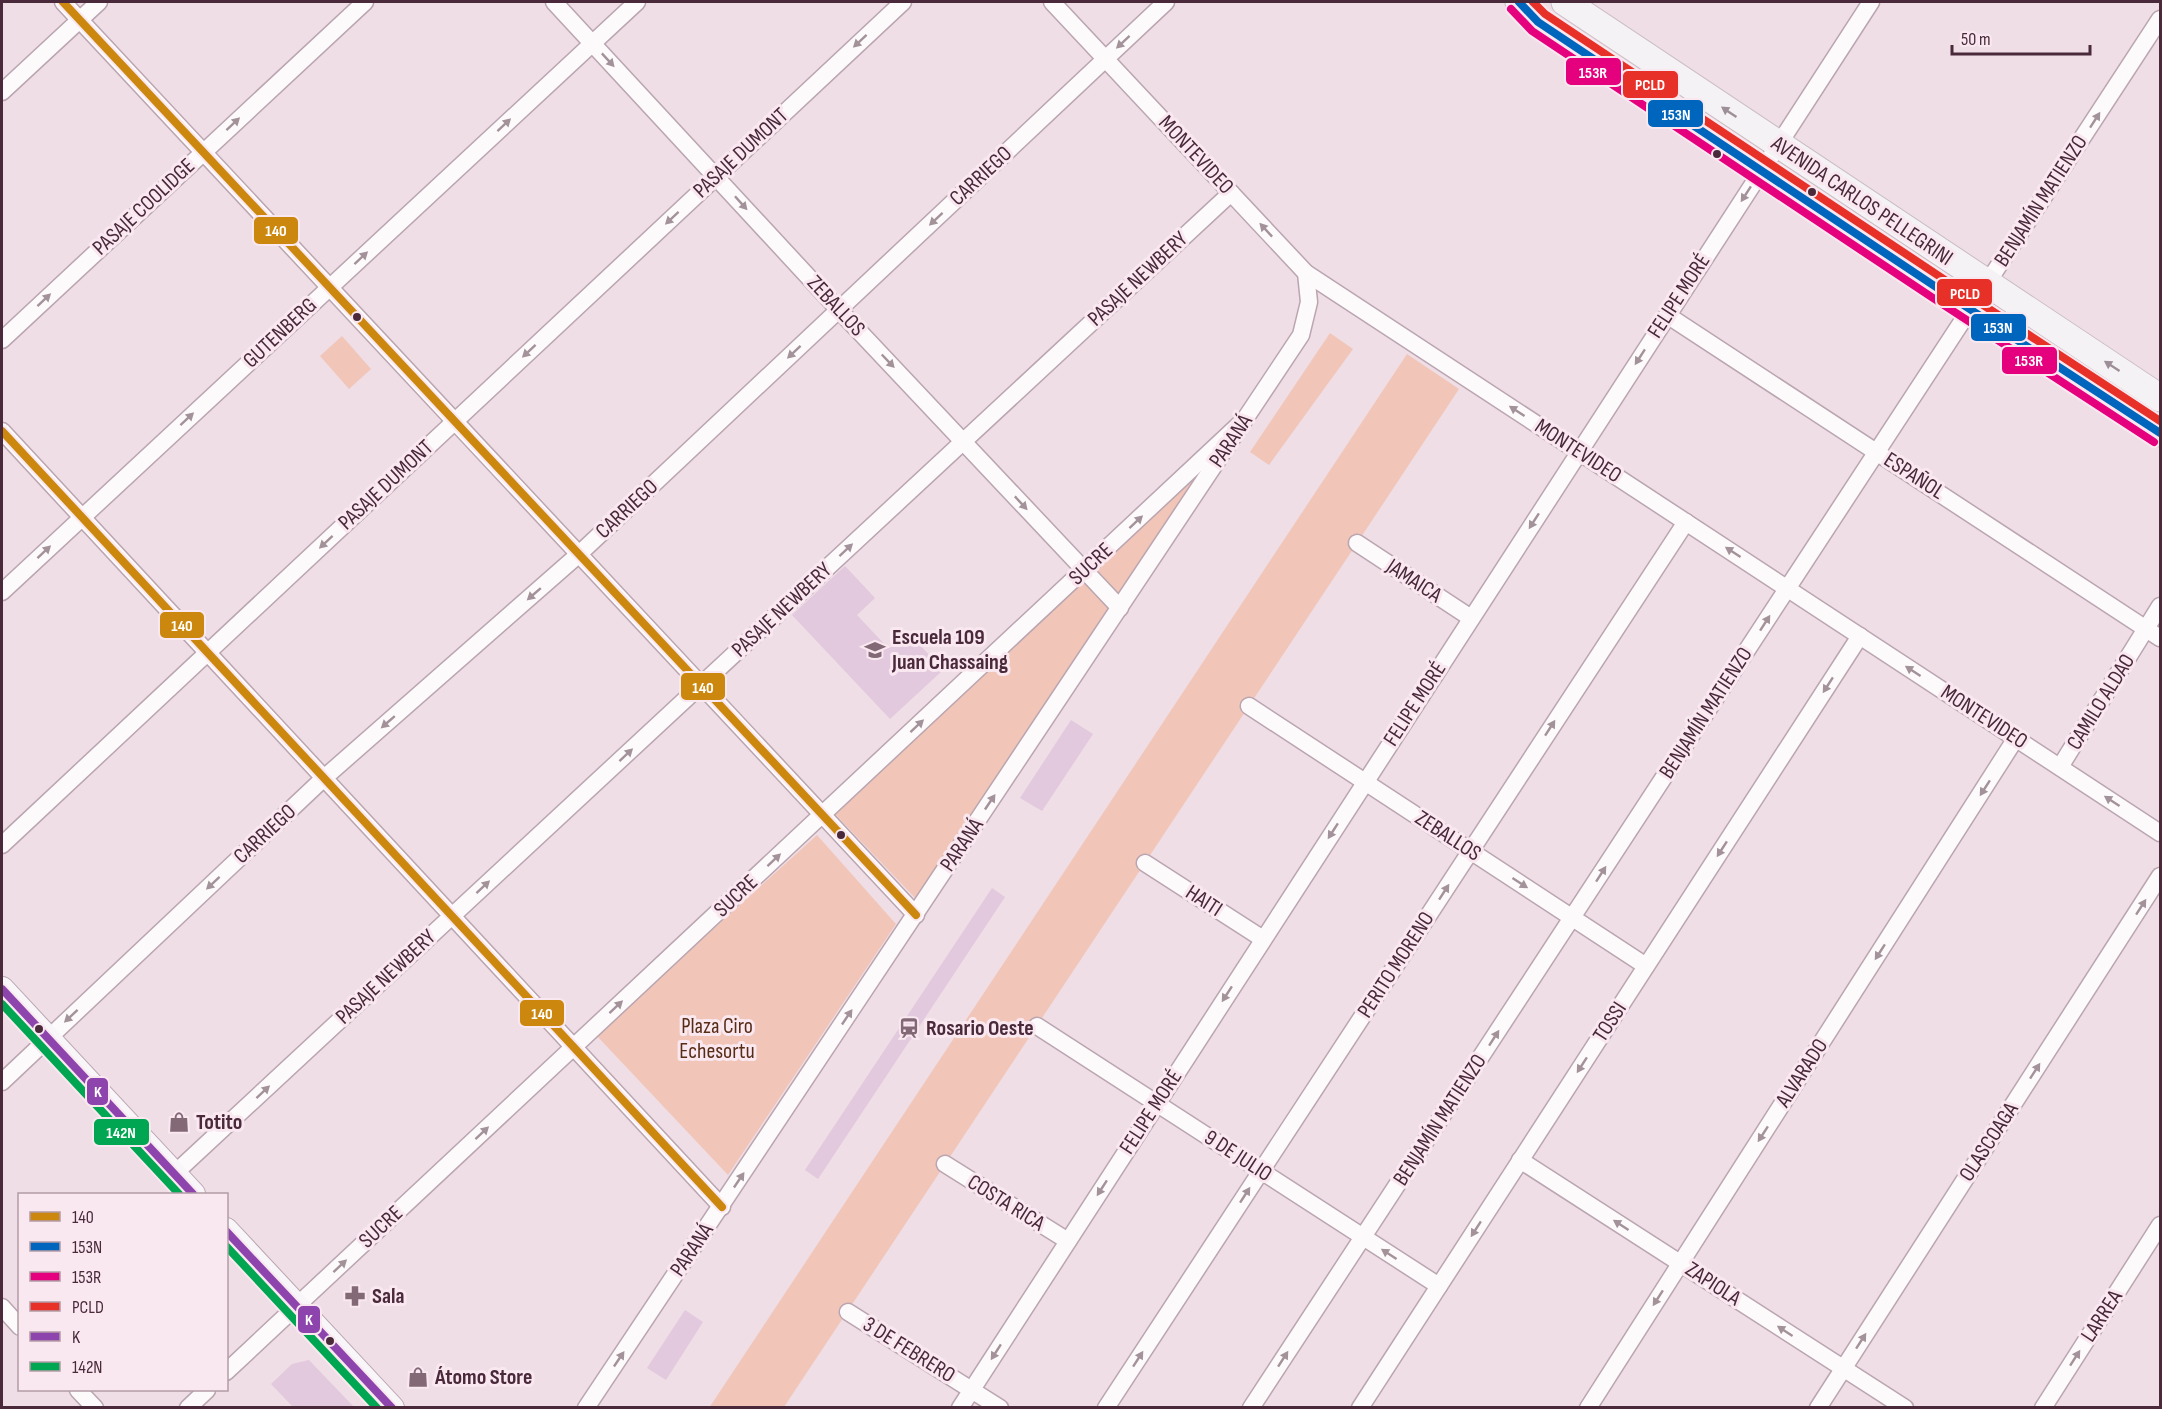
<svg xmlns="http://www.w3.org/2000/svg" width="2162" height="1409" font-family="'Sofia Sans Condensed',sans-serif">
  <rect width="100%" height="100%" fill="#efdee6"/>
  <g fill="#f1c6b8">
    <polygon points="1330,333 1353,349 1269,465 1250,452"/>
    <polygon points="342,336 371,369 349,389 320,356"/>
    <polygon points="1407,354 1459,389 1371,522 784,1407 709,1408"/>
    <polygon points="1211,460 1120,596 1096,570"/>
    <polygon points="1081,578 1112,611 917,900 834,813"/>
    <polygon points="817,835 896,924 728,1175 596,1035"/>
  </g>
  <g fill="#e2c9de">
    <polygon points="845,566 875,598 857,615 888,648 906,630 943,670 890,719 792,615"/>
    <polygon points="1071,720 1093,734 1042,811 1020,798"/>
    <polygon points="992,888 1005,897 818,1179 805,1170"/>
    <polygon points="685,1310 703,1322 666,1380 647,1368"/>
    <polygon points="309,1360 328,1380 354,1407 293,1407 271,1384 292,1364"/>
  </g>
  <g fill="none" stroke-linecap="round" stroke-linejoin="round">
    <g stroke="#baa5b0" stroke-width="19">
      <g id="minor">
        <polyline points="63,2 916,915"/>
        <polyline points="554,2 839,310 1120,608"/>
        <polyline points="1052,2 1306,273 2160,833"/>
        <polyline points="2,92 99,2"/>
        <polyline points="1667,315 2160,638"/>
        <polyline points="2,340 365,2"/>
        <polyline points="2,431 722,1207"/>
        <polyline points="1357,543 1471,618"/>
        <polyline points="2,592 637,2"/>
        <polyline points="1249,706 1646,966"/>
        <polyline points="2060,767 2160,606"/>
        <polyline points="2,845 903,2"/>
        <polyline points="1145,863 1263,939"/>
        <polyline points="1037,1026 1439,1286"/>
        <polyline points="2,1082 324,778 578,555 1166,2"/>
        <polyline points="1520,1160 1905,1408"/>
        <polyline points="945,1164 1068,1241"/>
        <polyline points="174,1174 1231,193"/>
        <polyline points="2,1307 20,1327"/>
        <polyline points="848,1312 1000,1408"/>
        <polyline points="226,1372 1245,419"/>
        <polyline points="78,1390 95,1408"/>
        <polyline points="188,1408 207,1390"/>
        <polyline points="586,1408 1301,335 1309,302 1306,273"/>
        <polyline points="960,1408 1871,2"/>
        <polyline points="1106,1408 1686,522"/>
        <polyline points="1251,1408 2160,19"/>
        <polyline points="1360,1408 1860,636"/>
        <polyline points="1588,1408 2016,738"/>
        <polyline points="1818,1408 2160,876"/>
        <polyline points="2043,1408 2160,1225"/>
      </g>
    </g>
    <g stroke="#baa5b0" stroke-width="26">
      <g id="secondary">
        <polyline points="2,989 193,1194"/>
        <polyline points="226,1230 392,1408"/>
      </g>
    </g>
    <g stroke="#cabcc4" stroke-width="29">
      <g id="primary">
        <polyline points="1519,2 1538,22 1567,41 1939,289 2160,433"/>
        <polyline points="1565,2 2160,398"/>
      </g>
    </g>
    <use href="#minor" stroke="#fdfafb" stroke-width="16"/>
    <use href="#secondary" stroke="#f8f6f9" stroke-width="24"/>
    <use href="#primary" stroke="#f4f2f5" stroke-width="27"/>
    <g stroke="#fae8f0" stroke-width="12">
      <g id="bus-1">
        <polyline points="63,2 916,915"/>
        <polyline points="2,431 722,1207"/>
      </g>
    </g>
    <g stroke="#fae8f0" stroke-width="12">
      <polyline id="bus-2" points="1519,2 1538,22 1939,289 2160,433"/>
    </g>
    <g stroke="#fae8f0" stroke-width="12">
      <polyline id="bus-3" points="1511,9 1532,31 1933,298 2154,442"/>
    </g>
    <g stroke="#fae8f0" stroke-width="12">
      <polyline id="bus-4" points="1533,2 1545,14 1945,280 2160,421"/>
    </g>
    <g stroke="#fae8f0" stroke-width="12">
      <g id="bus-5">
        <polyline points="2,989 193,1194"/>
        <polyline points="226,1231 392,1408"/>
      </g>
    </g>
    <g stroke="#fae8f0" stroke-width="12">
      <g id="bus-6">
        <polyline points="2,1004 179,1194"/>
        <polyline points="226,1246 377,1408"/>
      </g>
    </g>
    <use href="#bus-1" stroke="#cc870e" stroke-width="8"/>
    <use href="#bus-2" stroke="#0065bd" stroke-width="8"/>
    <use href="#bus-3" stroke="#e5007d" stroke-width="8"/>
    <use href="#bus-4" stroke="#e73128" stroke-width="8"/>
    <use href="#bus-5" stroke="#8e44ad" stroke-width="8"/>
    <use href="#bus-6" stroke="#00a651" stroke-width="8"/>
  </g>
  <defs><path id="oneway-solid" d="M-6-.8H1V-3.2L6.5 0L1 3.2V.8H-6Z" transform="scale(1.5)"/></defs>
  <g fill="#a3929a">
    <use href="#oneway-solid" transform="translate(860 41) rotate(137)"/>
    <use href="#oneway-solid" transform="translate(1123 42) rotate(137)"/>
    <use href="#oneway-solid" transform="translate(608 60) rotate(47)"/>
    <use href="#oneway-solid" transform="translate(2095 120) rotate(-57)"/>
    <use href="#oneway-solid" transform="translate(233 124) rotate(-43)"/>
    <use href="#oneway-solid" transform="translate(504 125) rotate(-43)"/>
    <use href="#oneway-solid" transform="translate(1746 194) rotate(123)"/>
    <use href="#oneway-solid" transform="translate(741 203) rotate(48)"/>
    <use href="#oneway-solid" transform="translate(672 218) rotate(137)"/>
    <use href="#oneway-solid" transform="translate(936 219) rotate(137)"/>
    <use href="#oneway-solid" transform="translate(1266 230) rotate(-133)"/>
    <use href="#oneway-solid" transform="translate(361 258) rotate(-43)"/>
    <use href="#oneway-solid" transform="translate(44 300) rotate(-43)"/>
    <use href="#oneway-solid" transform="translate(529 351) rotate(137)"/>
    <use href="#oneway-solid" transform="translate(794 352) rotate(137)"/>
    <use href="#oneway-solid" transform="translate(1640 357) rotate(123)"/>
    <use href="#oneway-solid" transform="translate(888 361) rotate(46)"/>
    <use href="#oneway-solid" transform="translate(1517 411) rotate(-147)"/>
    <use href="#oneway-solid" transform="translate(187 419) rotate(-43)"/>
    <use href="#oneway-solid" transform="translate(1021 503) rotate(47)"/>
    <use href="#oneway-solid" transform="translate(1534 521) rotate(123)"/>
    <use href="#oneway-solid" transform="translate(1136 522) rotate(-43)"/>
    <use href="#oneway-solid" transform="translate(326 542) rotate(137)"/>
    <use href="#oneway-solid" transform="translate(846 550) rotate(-43)"/>
    <use href="#oneway-solid" transform="translate(44 552) rotate(-43)"/>
    <use href="#oneway-solid" transform="translate(1733 552) rotate(-147)"/>
    <use href="#oneway-solid" transform="translate(534 594) rotate(139)"/>
    <use href="#oneway-solid" transform="translate(1765 623) rotate(-57)"/>
    <use href="#oneway-solid" transform="translate(1913 671) rotate(-147)"/>
    <use href="#oneway-solid" transform="translate(1828 685) rotate(123)"/>
    <use href="#oneway-solid" transform="translate(388 722) rotate(139)"/>
    <use href="#oneway-solid" transform="translate(917 726) rotate(-43)"/>
    <use href="#oneway-solid" transform="translate(1550 728) rotate(-57)"/>
    <use href="#oneway-solid" transform="translate(626 755) rotate(-43)"/>
    <use href="#oneway-solid" transform="translate(1985 788) rotate(123)"/>
    <use href="#oneway-solid" transform="translate(2112 801) rotate(-147)"/>
    <use href="#oneway-solid" transform="translate(990 802) rotate(-56)"/>
    <use href="#oneway-solid" transform="translate(1333 831) rotate(123)"/>
    <use href="#oneway-solid" transform="translate(1722 849) rotate(123)"/>
    <use href="#oneway-solid" transform="translate(774 860) rotate(-43)"/>
    <use href="#oneway-solid" transform="translate(1601 874) rotate(-57)"/>
    <use href="#oneway-solid" transform="translate(213 883) rotate(137)"/>
    <use href="#oneway-solid" transform="translate(1520 883) rotate(33)"/>
    <use href="#oneway-solid" transform="translate(483 887) rotate(-43)"/>
    <use href="#oneway-solid" transform="translate(1444 892) rotate(-57)"/>
    <use href="#oneway-solid" transform="translate(2141 907) rotate(-57)"/>
    <use href="#oneway-solid" transform="translate(1880 952) rotate(123)"/>
    <use href="#oneway-solid" transform="translate(1227 994) rotate(123)"/>
    <use href="#oneway-solid" transform="translate(616 1007) rotate(-43)"/>
    <use href="#oneway-solid" transform="translate(71 1016) rotate(137)"/>
    <use href="#oneway-solid" transform="translate(847 1017) rotate(-56)"/>
    <use href="#oneway-solid" transform="translate(1494 1038) rotate(-57)"/>
    <use href="#oneway-solid" transform="translate(1582 1065) rotate(123)"/>
    <use href="#oneway-solid" transform="translate(2035 1071) rotate(-57)"/>
    <use href="#oneway-solid" transform="translate(263 1092) rotate(-43)"/>
    <use href="#oneway-solid" transform="translate(482 1133) rotate(-43)"/>
    <use href="#oneway-solid" transform="translate(1763 1134) rotate(123)"/>
    <use href="#oneway-solid" transform="translate(739 1180) rotate(-56)"/>
    <use href="#oneway-solid" transform="translate(1102 1188) rotate(123)"/>
    <use href="#oneway-solid" transform="translate(1245 1195) rotate(-57)"/>
    <use href="#oneway-solid" transform="translate(1621 1225) rotate(-147)"/>
    <use href="#oneway-solid" transform="translate(1476 1229) rotate(123)"/>
    <use href="#oneway-solid" transform="translate(1389 1254) rotate(-147)"/>
    <use href="#oneway-solid" transform="translate(340 1266) rotate(-43)"/>
    <use href="#oneway-solid" transform="translate(1658 1298) rotate(123)"/>
    <use href="#oneway-solid" transform="translate(1785 1331) rotate(-147)"/>
    <use href="#oneway-solid" transform="translate(1861 1341) rotate(-57)"/>
    <use href="#oneway-solid" transform="translate(996 1352) rotate(123)"/>
    <use href="#oneway-solid" transform="translate(2075 1358) rotate(-57)"/>
    <use href="#oneway-solid" transform="translate(619 1359) rotate(-56)"/>
    <use href="#oneway-solid" transform="translate(1138 1359) rotate(-57)"/>
    <use href="#oneway-solid" transform="translate(1283 1359) rotate(-57)"/>
  </g>
  <g fill="#9e8e98">
    <use href="#oneway-solid" transform="translate(1729 112) rotate(-146)"/>
    <use href="#oneway-solid" transform="translate(2112 366) rotate(-147)"/>
  </g>
  <defs>
    <g id="school-bare" transform="scale(1.62)"><path d="M0-5L7-2L0 1L-7-2ZM-4 1L0 2.5L4 1V4Q0 6-4 4Z" fill="#836876" stroke="#fae8f0" stroke-width="2.5" paint-order="stroke"/></g>
    <g id="station-bare" transform="scale(1.62)"><path d="M-3-6H3Q5-6 5-4V2Q5 4 3 4L4.5 6H3L1.5 4h-3L-3 6H-4.5L-3 4Q-5 4-5 2V-4Q-5-6-3-6ZM-3.5-4v3h7v-3ZM-3.5 1v1.5H-2V1ZM2 1v1.5H3.5V1Z" fill="#836876" stroke="#fae8f0" stroke-width="2.5" paint-order="stroke"/></g>
    <g id="shop-bare" transform="scale(1.62)"><path d="M-5-2.5h2.3a2.7 3.5 0 0 1 5.4 0H5L5.5 6h-11ZM-1.5-2.5h3a1.5 2.3 0 0 0-3 0Z" fill="#836876" stroke="#fae8f0" stroke-width="2.5" paint-order="stroke"/></g>
    <g id="pharmacy-bare" transform="scale(1.62)"><path d="M-2-6h4v4h4v4h-4v4h-4v-4h-4v-4h4Z" fill="#836876" stroke="#fae8f0" stroke-width="2.5" paint-order="stroke"/></g>
  </defs>
  <g fill-rule="evenodd">
    <use href="#school-bare" x="875" y="650"/>
    <use href="#station-bare" x="909" y="1028"/>
    <use href="#shop-bare" x="179" y="1122"/>
    <use href="#pharmacy-bare" x="355" y="1296"/>
    <use href="#shop-bare" x="418" y="1377"/>
  </g>
  <g fill="#49293a" stroke="#fae8f0" stroke-width="2">
    <circle cx="1717" cy="154" r="5"/>
    <circle cx="1812" cy="192" r="5"/>
    <circle cx="357" cy="317" r="5"/>
    <circle cx="841" cy="835" r="5"/>
    <circle cx="39" cy="1029" r="5"/>
    <circle cx="330" cy="1341" r="5"/>
  </g>
  <g text-anchor="middle" dominant-baseline="central" stroke-width="6" stroke-linejoin="round" paint-order="stroke">
    <g font-size="22" fill="#49293a" stroke="#fae8f0">
      <text transform="translate(741 153) rotate(-43)">PASAJE DUMONT</text>
      <text transform="translate(1196 155) rotate(47)">MONTEVIDEO</text>
      <text transform="translate(981 176) rotate(-43)">CARRIEGO</text>
      <text transform="translate(1862 201) rotate(34)">AVENIDA CARLOS PELLEGRINI</text>
      <text transform="translate(2041 201) rotate(-57)">BENJAMÍN MATIENZO</text>
      <text transform="translate(144 207) rotate(-43)">PASAJE COOLIDGE</text>
      <text transform="translate(1138 279) rotate(-43)">PASAJE NEWBERY</text>
      <text transform="translate(1679 296) rotate(-57)">FELIPE MORÉ</text>
      <text transform="translate(836 306) rotate(47)">ZEBALLOS</text>
      <text transform="translate(280 333) rotate(-43)">GUTENBERG</text>
      <text transform="translate(1231 441) rotate(-56)">PARANÁ</text>
      <text transform="translate(1578 451) rotate(33)">MONTEVIDEO</text>
      <text transform="translate(1914 476) rotate(33)">ESPAÑOL</text>
      <text transform="translate(386 485) rotate(-43)">PASAJE DUMONT</text>
      <text transform="translate(627 509) rotate(-43)">CARRIEGO</text>
      <text transform="translate(1091 564) rotate(-43)">SUCRE</text>
      <text transform="translate(1414 581) rotate(33)">JAMAICA</text>
      <text transform="translate(782 610) rotate(-43)">PASAJE NEWBERY</text>
      <text transform="translate(2101 702) rotate(-58)">CAMILO ALDAO</text>
      <text transform="translate(1415 704) rotate(-57)">FELIPE MORÉ</text>
      <text transform="translate(1706 713) rotate(-57)">BENJAMÍN MATIENZO</text>
      <text transform="translate(1984 717) rotate(33)">MONTEVIDEO</text>
      <text transform="translate(265 834) rotate(-43)">CARRIEGO</text>
      <text transform="translate(1448 836) rotate(33)">ZEBALLOS</text>
      <text transform="translate(962 845) rotate(-56)">PARANÁ</text>
      <text transform="translate(736 896) rotate(-43)">SUCRE</text>
      <text transform="translate(1204 901) rotate(33)">HAITI</text>
      <text transform="translate(1396 965) rotate(-57)">PERITO MORENO</text>
      <text transform="translate(386 977) rotate(-43)">PASAJE NEWBERY</text>
      <text transform="translate(1610 1022) rotate(-57)">TOSSI</text>
      <text transform="translate(1802 1073) rotate(-57)">ALVARADO</text>
      <text transform="translate(1151 1112) rotate(-57)">FELIPE MORÉ</text>
      <text transform="translate(1440 1120) rotate(-57)">BENJAMÍN MATIENZO</text>
      <text transform="translate(1989 1142) rotate(-57)">OLASCOAGA</text>
      <text transform="translate(1238 1156) rotate(33)">9 DE JULIO</text>
      <text transform="translate(1006 1203) rotate(32)">COSTA RICA</text>
      <text transform="translate(381 1227) rotate(-43)">SUCRE</text>
      <text transform="translate(692 1250) rotate(-56)">PARANÁ</text>
      <text transform="translate(1713 1284) rotate(33)">ZAPIOLA</text>
      <text transform="translate(2102 1316) rotate(-57)">LARREA</text>
      <text transform="translate(909 1350) rotate(32)">3 DE FEBRERO</text>
    </g>
    <g font-size="22" font-weight="bold" fill="#49293a" stroke="#fae8f0" text-anchor="start">
      <text x="892" y="637">Escuela 109<tspan x="892" dy="25">Juan Chassaing</tspan></text>
      <text x="926" y="1028">Rosario Oeste</text>
      <text x="196" y="1122">Totito</text>
      <text x="372" y="1296">Sala</text>
      <text x="435" y="1377">Átomo Store</text>
    </g>
    <g font-size="22" fill="#572c15" stroke="#fae8f0">
      <text x="717" y="1026">Plaza Ciro<tspan x="717" dy="25">Echesortu</tspan></text>
    </g>
  </g>
  <g stroke="#fae8f0" stroke-width="2">
    <rect x="1565" y="57" width="57" height="29" rx="6" fill="#e5007d"/>
    <rect x="1622" y="70" width="57" height="29" rx="6" fill="#e73128"/>
    <rect x="1647" y="99" width="57" height="29" rx="6" fill="#0065bd"/>
    <rect x="253" y="216" width="46" height="29" rx="6" fill="#cc870e"/>
    <rect x="1936" y="278" width="57" height="29" rx="6" fill="#e73128"/>
    <rect x="1970" y="313" width="57" height="29" rx="6" fill="#0065bd"/>
    <rect x="2001" y="346" width="57" height="29" rx="6" fill="#e5007d"/>
    <rect x="159" y="611" width="46" height="28" rx="6" fill="#cc870e"/>
    <rect x="680" y="672" width="46" height="29" rx="6" fill="#cc870e"/>
    <rect x="519" y="999" width="46" height="28" rx="6" fill="#cc870e"/>
    <rect x="86" y="1077" width="23" height="29" rx="6" fill="#8e44ad"/>
    <rect x="93" y="1118" width="57" height="28" rx="6" fill="#00a651"/>
    <rect x="297" y="1305" width="24" height="29" rx="6" fill="#8e44ad"/>
  </g>
  <g font-size="16" text-anchor="middle" font-weight="bold" fill="#fff">
    <text x="1593" y="78">153R</text>
    <text x="1650" y="90">PCLD</text>
    <text x="1676" y="120">153N</text>
    <text x="276" y="236">140</text>
    <text x="1965" y="299">PCLD</text>
    <text x="1998" y="333">153N</text>
    <text x="2029" y="366">153R</text>
    <text x="182" y="631">140</text>
    <text x="703" y="693">140</text>
    <text x="542" y="1019">140</text>
    <text x="98" y="1097">K</text>
    <text x="121" y="1138">142N</text>
    <text x="309" y="1325">K</text>
  </g>
  <rect width="2162" height="1409" fill="none" stroke="#49293a" stroke-width="6"/>
  <rect x="18" y="1193" width="210" height="198" fill="#fae8f0" stroke="#b39ca7" stroke-width="1.5"/>
  <rect x="30" y="1212" width="30" height="9" fill="#cc870e" stroke="#b39ca7" stroke-width="1.5"/>
  <text x="72" y="1223" font-size="18" fill="#49293a">140</text>
  <rect x="30" y="1242" width="30" height="9" fill="#0065bd" stroke="#b39ca7" stroke-width="1.5"/>
  <text x="72" y="1253" font-size="18" fill="#49293a">153N</text>
  <rect x="30" y="1272" width="30" height="9" fill="#e5007d" stroke="#b39ca7" stroke-width="1.5"/>
  <text x="72" y="1283" font-size="18" fill="#49293a">153R</text>
  <rect x="30" y="1302" width="30" height="9" fill="#e73128" stroke="#b39ca7" stroke-width="1.5"/>
  <text x="72" y="1313" font-size="18" fill="#49293a">PCLD</text>
  <rect x="30" y="1332" width="30" height="9" fill="#8e44ad" stroke="#b39ca7" stroke-width="1.5"/>
  <text x="72" y="1343" font-size="18" fill="#49293a">K</text>
  <rect x="30" y="1362" width="30" height="9" fill="#00a651" stroke="#b39ca7" stroke-width="1.5"/>
  <text x="72" y="1373" font-size="18" fill="#49293a">142N</text>
  <path d="M1952 45v9h138v-9" fill="none" stroke="#49293a" stroke-width="3"/>
  <text x="1961" y="45" font-size="18" fill="#49293a" stroke="#fae8f0" stroke-width="4.5" paint-order="stroke">50 m</text>
</svg>
